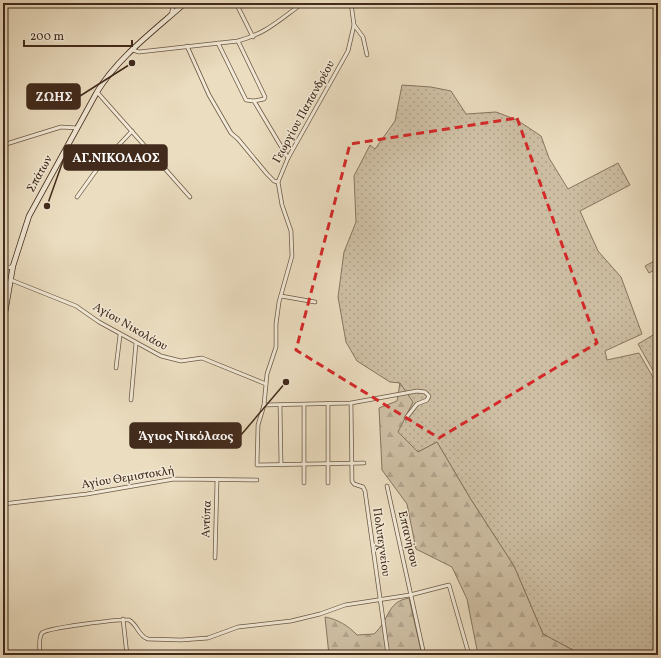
<svg xmlns="http://www.w3.org/2000/svg" width="661" height="658" font-family="Vollkorn,serif">
  <defs>
    <pattern id="grass-dots" width="8" height="8" patternUnits="userSpaceOnUse"><rect width="8" height="8" fill="#cebfa4"/><path d="M2 2h.1M6 6h.1" fill="none" stroke="#b2a48d" stroke-width="1.8" stroke-linecap="round"/></pattern>
    <pattern id="forest-firs" width="22" height="20" patternUnits="userSpaceOnUse"><rect width="22" height="20" fill="#cebfa4"/><path d="M5 1l3.5 6h-7zM16 11l3.5 6h-7z" fill="#b2a48d"/></pattern>
  </defs>
  <rect width="100%" height="100%" fill="#ebddc0"/>
  <filter id="stains"><feTurbulence type="fractalNoise" baseFrequency=".005" numOctaves="4"/><feColorMatrix values="0 0 0 0 .2 0 0 0 0 .09 0 0 0 0 .02 0 0 0 .5 -.17"/></filter>
  <radialGradient id="worn" r=".72"><stop offset=".6" stop-color="#630" stop-opacity="0"/><stop offset="1" stop-color="#630" stop-opacity=".3"/></radialGradient>
  <g fill="url(#grass-dots)" stroke="#887560">
    <polygon points="402,85 431,87 451,91 466,114 496,112 517,120 541,136 549,158 568,189 618,163 630,185 580,211 598,251 621,277 642,334 605,351 607,360 639,353 658,386 658,655 582,655 543,634 514,566 470,498 437,442 418,452 398,432 400,383 390,382 357,361 346,342 338,297 344,252 356,222 354,176 370,145 375,149 395,121"/>
    <polygon points="658,259 658,268 649,273 645,266"/>
    <polygon points="658,332 658,372 655,374 638,344"/>
  </g>
  <g fill="url(#forest-firs)" stroke="#887560">
    <polygon points="400,383 413,402 398,432 418,452 437,442 470,498 514,566 543,634 582,655 478,655 467,599 452,567 416,549 407,504 382,470 379,408 397,401"/>
    <path d="M409 598 422 655H329L325 617C337 619 349 626 357 635L374 634C390 620 386 602 409 598Z"/>
  </g>
  <g fill="none" stroke-linecap="round" stroke-linejoin="round">
    <g stroke="#6c5845" stroke-width="4.5">
      <g id="minor">
        <polyline points="236,3 253,37"/>
        <polyline points="351,3 354,25 348,51 288,158 278,182 282,205 291,231 292,256 279,302 276,324 276,347 267,374 264,405 258,425 257,465 364,463"/>
        <polyline points="171,15 174,3"/>
        <polyline points="354,25 363,37 367,55"/>
        <polyline points="238,41 265,97 264,99 254,101"/>
        <polyline points="218,43 246,100 254,101 288,158"/>
        <polyline points="187,46 209,95 231,133 238,139 267,174 274,181 278,182"/>
        <path d="M133 50 139 52 238 41C267 33 279 20 303 3"/>
        <polyline points="97,92 190,197"/>
        <polyline points="3,145 61,127 77,128"/>
        <polyline points="77,197 100,165 132,131"/>
        <polyline points="3,270 13,266"/>
        <polyline points="11,280 76,306 99,322 161,356 181,361 202,358 266,384"/>
        <polyline points="281,296 315,302"/>
        <polyline points="116,368 120,335"/>
        <polyline points="131,400 136,343"/>
        <polyline points="351,403 352,481 354,484 363,487 365,491 388,655"/>
        <polyline points="264,405 351,403 417,391 425,392 429,396 427,400 417,404 406,418"/>
        <polyline points="280,405 281,465"/>
        <polyline points="304,405 304,483"/>
        <polyline points="328,483 328,404"/>
        <polyline points="387,486 424,655"/>
        <polyline points="3,504 87,494 174,479 257,480"/>
        <polyline points="215,558 217,480"/>
        <polyline points="123,619 127,655"/>
        <path d="M40 655C40 649 38 638 42 633 46 628 119 619 129 620 138 625 138 636 148 639L181 640 208 638 238 627 291 621 320 614 345 605 410 595 449 585 469 655"/>
      </g>
    </g>
    <g stroke="#422b1c" stroke-width="6">
      <path id="secondary" d="M3 324 13 266 29 216 97 92C118 57 155 30 185 3"/>
    </g>
    <use href="#minor" stroke="#f2e9d6" stroke-width="3"/>
    <use href="#secondary" stroke="#f2e9d6" stroke-width="4.5"/>
  </g>
  <path fill="none" stroke="#d62828" stroke-width="3" stroke-dasharray="8 5" stroke-linejoin="round" d="M517 118 597 343 439 438 296 350 350 144Z"/>
  <g text-anchor="middle" dominant-baseline="central" stroke-width="3" stroke-linejoin="round" paint-order="stroke">
    <g font-size="12" fill="#422b1c" stroke="#f2e9d6">
      <text transform="translate(304 112) rotate(-61)">Γεωργίου Παπανδρέου</text>
      <text transform="translate(40 174) rotate(-61)">Σπάτων</text>
      <text transform="translate(130 327) rotate(30)">Αγίου Νικολάου</text>
      <text transform="translate(128 478) rotate(-9)">Αγίου Θεμιστοκλή</text>
      <text transform="translate(207 519) rotate(-88)">Αντύπα</text>
      <text transform="translate(408 539) rotate(77)">Επτανήσου</text>
      <text transform="translate(381 542) rotate(82)">Πολυτεχνείου</text>
    </g>
  </g>
  <path fill="none" stroke="#422b1c" stroke-width="1.5" d="M132 63L80 96M47 206L64 158M286 382L241 435"/>
  <g fill="#422b1c" stroke="#f2e9d6" stroke-width="1.5">
    <circle cx="132" cy="63" r="4"/>
    <circle cx="47" cy="206" r="4"/>
    <circle cx="286" cy="382" r="4"/>
  </g>
  <g fill="#422b1c" stroke="#422b1c" stroke-width="1.5">
    <rect x="27" y="84" width="53" height="25" rx="4"/>
    <rect x="64" y="145" width="103" height="25" rx="4"/>
    <rect x="130" y="423" width="111" height="25" rx="4"/>
  </g>
  <g font-size="13" text-anchor="middle" font-weight="bold" fill="#fff">
    <text x="54" y="101">ΖΩΗΣ</text>
    <text x="116" y="162">ΑΓ.ΝΙΚΟΛΑΟΣ</text>
    <text x="186" y="440">Άγιος Νικόλαος</text>
  </g>
  <rect width="661" height="658" fill="none" stroke="#ebddc0" stroke-width="16"/>
  <rect x="4" y="4" width="653" height="650" fill="none" stroke="#422b1c" stroke-width="2"/>
  <rect x="8" y="8" width="645" height="642" fill="none" stroke="#422b1c"/>
  <path d="M24 40v6h108v-6" fill="none" stroke="#422b1c" stroke-width="2"/>
  <text x="30" y="40" font-size="12" fill="#422b1c" stroke="#f2e9d6" stroke-width="3" paint-order="stroke">200 m</text>
  <rect width="100%" height="100%" filter="url(#stains)"/>
  <rect width="100%" height="100%" fill="url(#worn)"/>
</svg>
